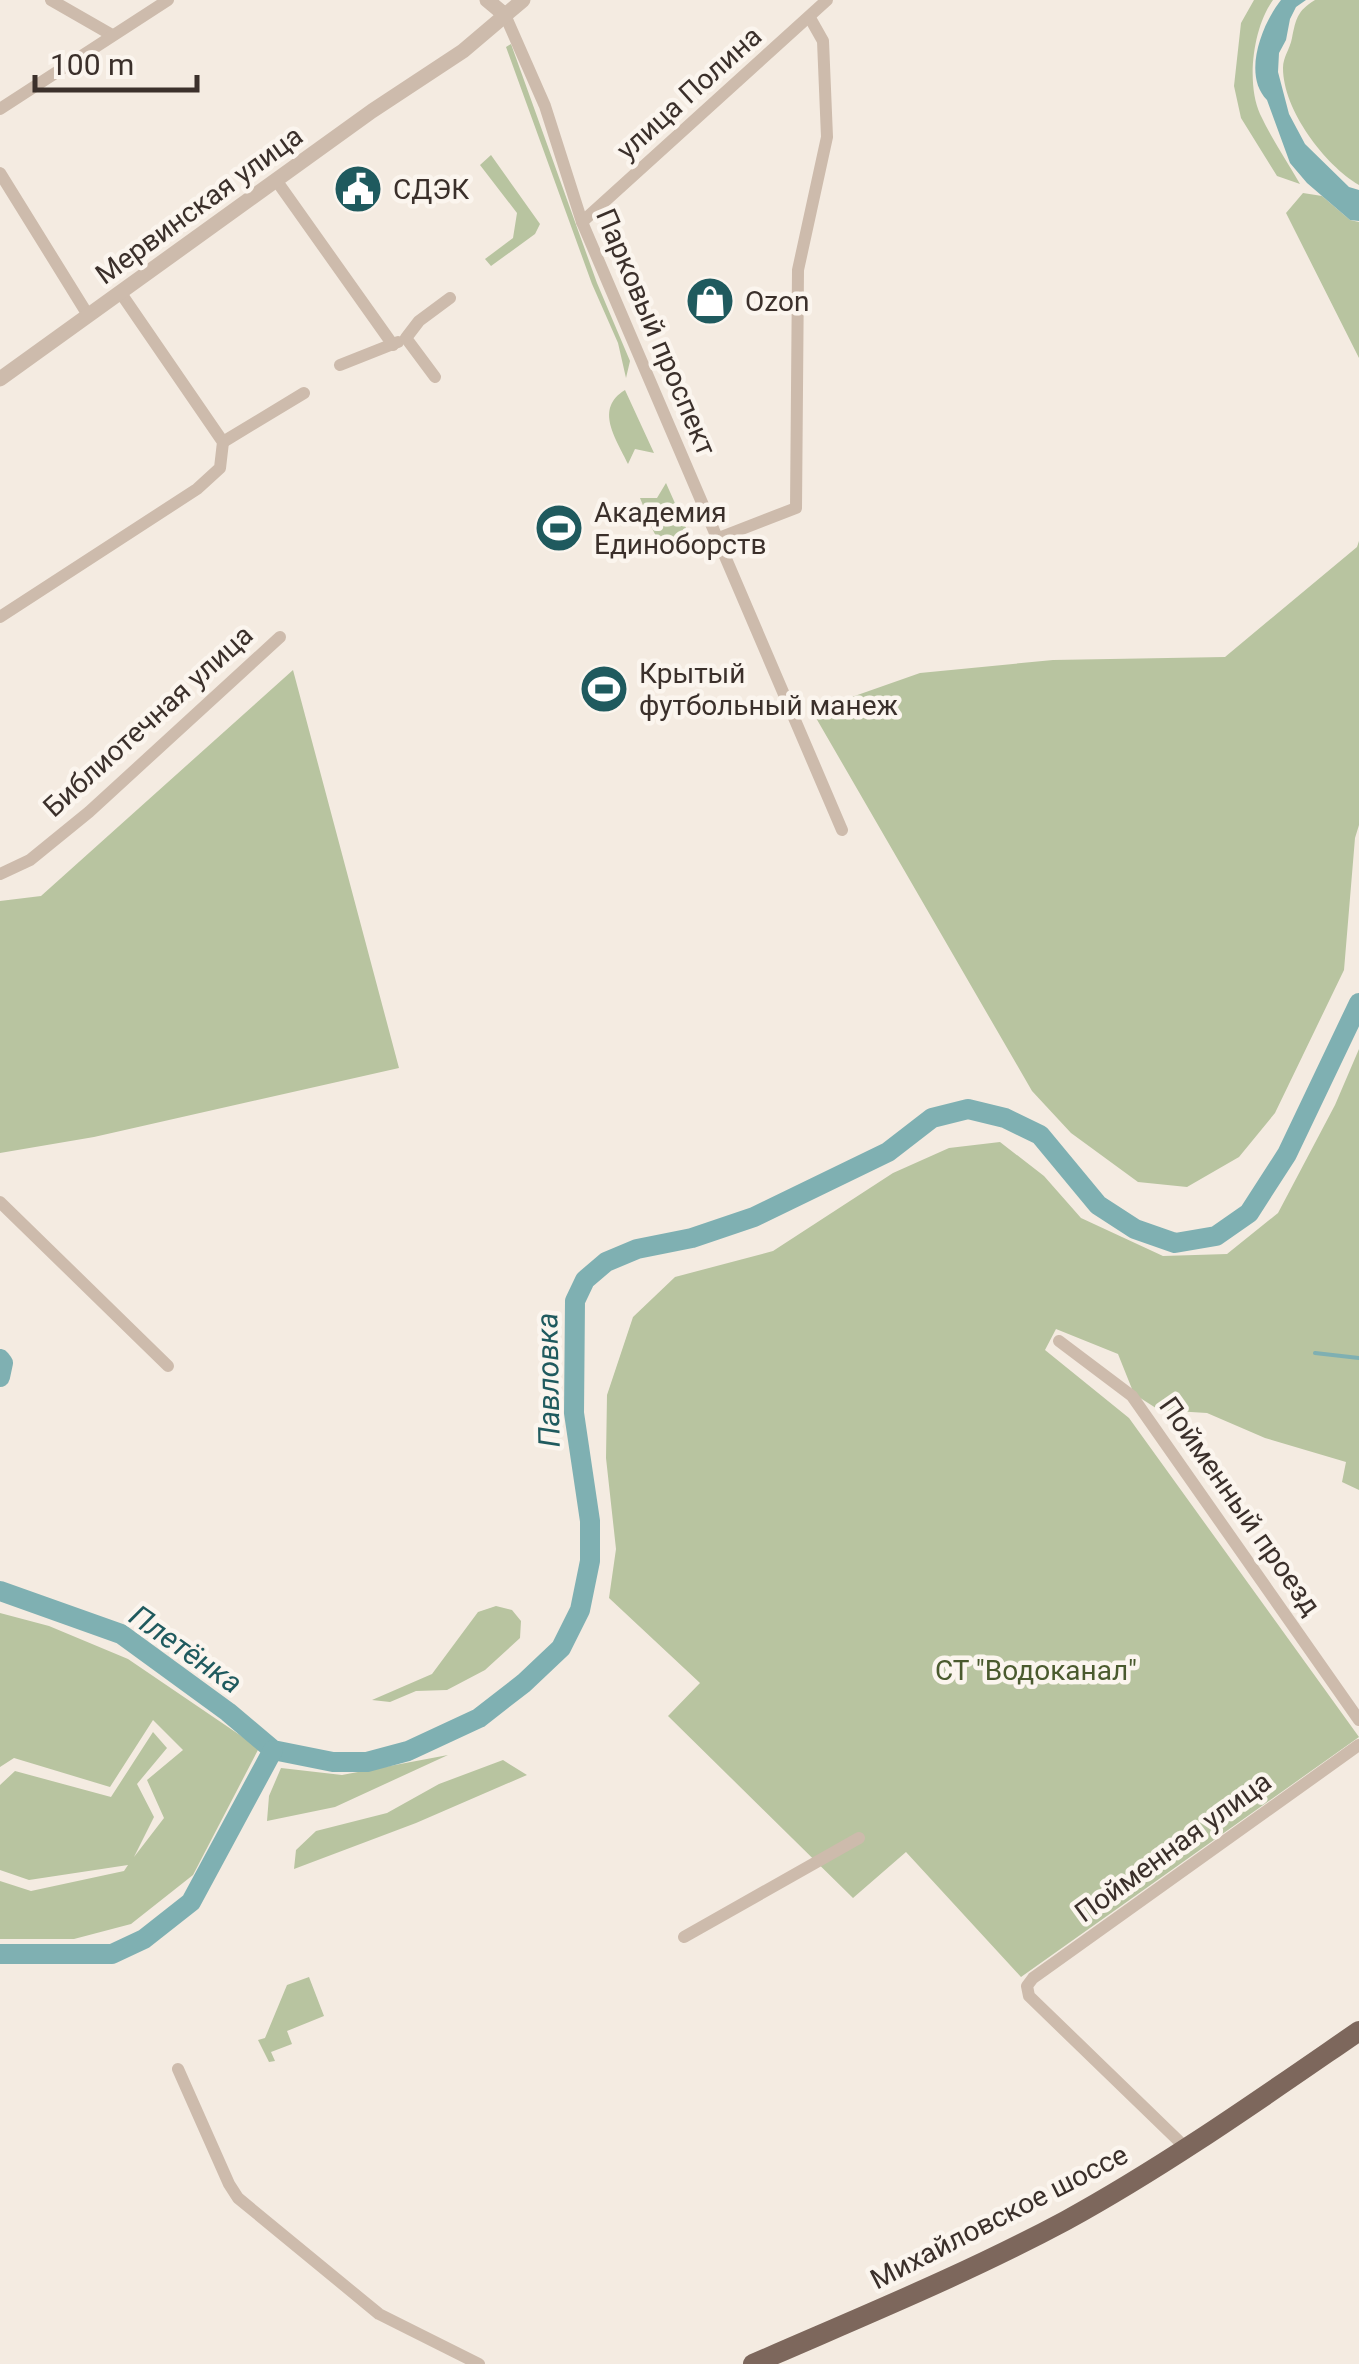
<svg xmlns="http://www.w3.org/2000/svg" width="1359" height="2364" font-family="Roboto,sans-serif">
  <rect width="100%" height="100%" fill="#f4ebe1"/>
  <g fill="#b8c4a0">
    <path d="M1254 0H1273C1253 27 1246 83 1260 114 1271 138 1287 161 1300 184L1277 176 1241 118 1234 86 1241 23Z"/>
    <path d="M1315 0H1359V185C1325 165 1283 110 1283 68 1283 57 1290 49 1292 38 1296 19 1297 11 1315 0Z"/>
    <polygon points="511,44 597,283 630,361 626,378 618,343 592,284 506,47"/>
    <polygon points="491,155 540,224 535,234 491,266 485,259 513,238 517,213 480,165"/>
    <polygon points="1303,193 1322,196 1350,220 1359,222 1359,358 1286,213"/>
    <path d="M625 390 654 453 635 449 628 464C616 438 594 409 625 390Z"/>
    <path d="M666 483 694 546C658 563 651 524 640 498H657Z"/>
    <polygon points="1359,541 1359,825 1355,838 1344,970 1275,1113 1239,1157 1187,1187 1138,1182 1071,1133 1032,1091 812,711 920,673 1053,660 1225,657 1357,547"/>
    <polygon points="293,670 399,1068 94,1137 0,1153 0,901 41,896"/>
    <polygon points="1359,1049 1359,1490 1342,1482 1346,1462 1265,1438 1207,1413 1159,1410 1134,1394 1118,1354 1056,1329 1045,1350 1129,1418 1359,1737 1021,1977 906,1852 853,1898 668,1716 700,1683 609,1598 616,1549 606,1458 607,1395 633,1317 675,1277 773,1251 893,1173 949,1148 1000,1142 1044,1176 1081,1218 1163,1256 1227,1254 1278,1213 1335,1105"/>
    <polygon points="496,1606 512,1610 521,1621 520,1638 485,1670 447,1690 416,1691 390,1702 372,1700 432,1674 478,1612"/>
    <polygon points="0,1613 49,1626 128,1659 259,1748 193,1875 131,1924 74,1939 0,1939 0,1881 31,1891 124,1871 128,1865 29,1880 0,1870 0,1785 15,1771 111,1797 153,1732 167,1748 137,1784 154,1817 134,1857 164,1818 147,1780 183,1750 153,1720 110,1787 14,1758 0,1767"/>
    <polygon points="448,1755 335,1807 267,1821 269,1796 281,1768 342,1775"/>
    <polygon points="503,1760 527,1775 416,1823 294,1869 296,1850 316,1831 387,1813 439,1784"/>
    <polygon points="309,1977 324,2016 287,2031 292,2044 271,2052 275,2061 269,2062 258,2040 265,2038 287,1985"/>
  </g>
  <path fill="#7fb0b2" d="M1281 0H1306L1296 7 1290 19 1286 40 1279 53 1278 72 1289 114 1305 144 1349 187 1359 190V221L1350 220 1307 183 1290 163 1267 100C1242 75 1262 24 1281 0Z"/>
  <g fill="none" stroke-linecap="round" stroke-linejoin="round">
    <polyline stroke="#7fb0b2" stroke-width="4" points="1315,1353 1359,1358"/>
    <g stroke="#7fb0b2" stroke-width="20">
      <polyline points="0,1359 3,1363 0,1377"/>
      <polyline points="0,1591 121,1634 228,1712 273,1750 333,1762 367,1762 408,1751 479,1718 524,1683 561,1648 580,1610 590,1561 590,1521 574,1413 575,1301 585,1280 606,1262 637,1249 692,1238 754,1217 888,1152 932,1118 968,1109 1005,1118 1040,1135 1098,1205 1135,1229 1175,1243 1216,1236 1249,1213 1287,1154 1359,1003"/>
      <polyline points="0,1954 112,1954 144,1939 191,1902 273,1750"/>
    </g>
    <g stroke="#cdbbac" stroke-width="12">
      <polyline points="51,0 112,35"/>
      <polyline points="505,15 545,106 582,222 842,830"/>
      <polyline points="0,109 168,0"/>
      <polyline points="0,173 88,315"/>
      <polyline points="276,180 393,345"/>
      <polyline points="582,222 827,0"/>
      <polyline points="340,365 398,342"/>
      <polyline points="435,377 406,338 419,321 450,298"/>
      <polyline points="223,442 304,393"/>
      <polyline points="716,539 796,508 798,270 827,137 823,41 810,18"/>
      <polyline points="0,617 197,489 220,468 223,442 120,292"/>
      <polyline points="0,874 30,860 89,812 280,637"/>
      <polyline points="0,1202 168,1366"/>
      <polyline points="1059,1341 1132,1396 1359,1720"/>
      <polyline points="684,1937 859,1838"/>
      <polyline points="178,2069 229,2184 238,2198 379,2314 479,2364"/>
      <polyline points="1186,2148 1029,1996 1027,1986 1033,1978 1359,1745"/>
    </g>
    <g stroke="#cdbbac" stroke-width="15">
      <polyline points="487,0 505,15"/>
      <polyline points="0,379 372,111 463,51 523,0"/>
    </g>
    <path stroke="#7d675c" stroke-width="20" d="M753 2364C858 2318 964 2275 1065 2221 1167 2165 1263 2097 1359 2031"/>
  </g>
  <defs>
    <g id="civic-disc" transform="scale(2.5)"><circle r="9.5" fill="#1f5a5e" stroke="#fbf5ee"/><path d="M-.6-6.5H3V-4.5H.6V-3L4-1V1h2V6H-6V1h2V-1L-.6-3ZM-1.2 2.5V6h2.4V2.5Z" fill="#fff"/></g>
    <g id="shop-disc" transform="scale(2.5)"><circle r="9.5" fill="#1f5a5e" stroke="#fbf5ee"/><path d="M-5-2.5h2.3a2.7 3.5 0 0 1 5.4 0H5L5.5 6h-11ZM-1.5-2.5h3a1.5 2.3 0 0 0-3 0Z" fill="#fff"/></g>
    <g id="stadium-disc" transform="scale(2.5)"><circle r="9.5" fill="#1f5a5e" stroke="#fbf5ee"/><path d="M0-5a6.5 5 0 1 0 0 10a6.5 5 0 1 0 0-10ZM-3.5-1.8h7v3.6h-7Z" fill="#fff"/></g>
  </defs>
  <g fill-rule="evenodd">
    <use href="#civic-disc" x="358" y="189"/>
    <use href="#shop-disc" x="710" y="301"/>
    <use href="#stadium-disc" x="559" y="528"/>
    <use href="#stadium-disc" x="604" y="689"/>
  </g>
  <g text-anchor="middle" dominant-baseline="central" stroke-width="9" stroke-linejoin="round" paint-order="stroke">
    <g font-size="28" fill="#3b302b" stroke="#fbf5ee">
      <text transform="translate(689 93) rotate(-42)">улица Полина</text>
      <text transform="translate(199 205) rotate(-36)">Мервинская улица</text>
      <text transform="translate(656 332) rotate(67)">Парковый проспект</text>
      <text transform="translate(148 721) rotate(-42)">Библиотечная улица</text>
      <text transform="translate(1240 1506) rotate(55)">Пойменный проезд</text>
      <text transform="translate(1173 1847) rotate(-36)">Пойменная улица</text>
      <text transform="translate(999 2217) rotate(-27)">Михайловское шоссе</text>
    </g>
    <g font-size="28" fill="#3b302b" stroke="#fbf5ee" text-anchor="start">
      <text x="393" y="189">СДЭК</text>
      <text x="745" y="301">Ozon</text>
      <text x="594" y="512">Академия<tspan x="594" dy="32">Единоборств</tspan></text>
      <text x="639" y="673">Крытый<tspan x="639" dy="32">футбольный манеж</tspan></text>
    </g>
    <g font-size="28" fill="#4a5a2e" stroke="#fbf5ee">
      <text x="1036" y="1670">СТ "Водоканал"</text>
    </g>
    <g font-size="30" font-style="italic" fill="#1f5a5e" stroke="#fbf5ee">
      <text transform="translate(548 1380) rotate(-91)">Павловка</text>
      <text transform="translate(186 1649) rotate(35)">Плетёнка</text>
    </g>
  </g>
  <path d="M35 75v15h162v-15" fill="none" stroke="#3b302b" stroke-width="5"/>
  <text x="50" y="75" font-size="30" fill="#3b302b" stroke="#fbf5ee" stroke-width="8" paint-order="stroke">100 m</text>
</svg>
